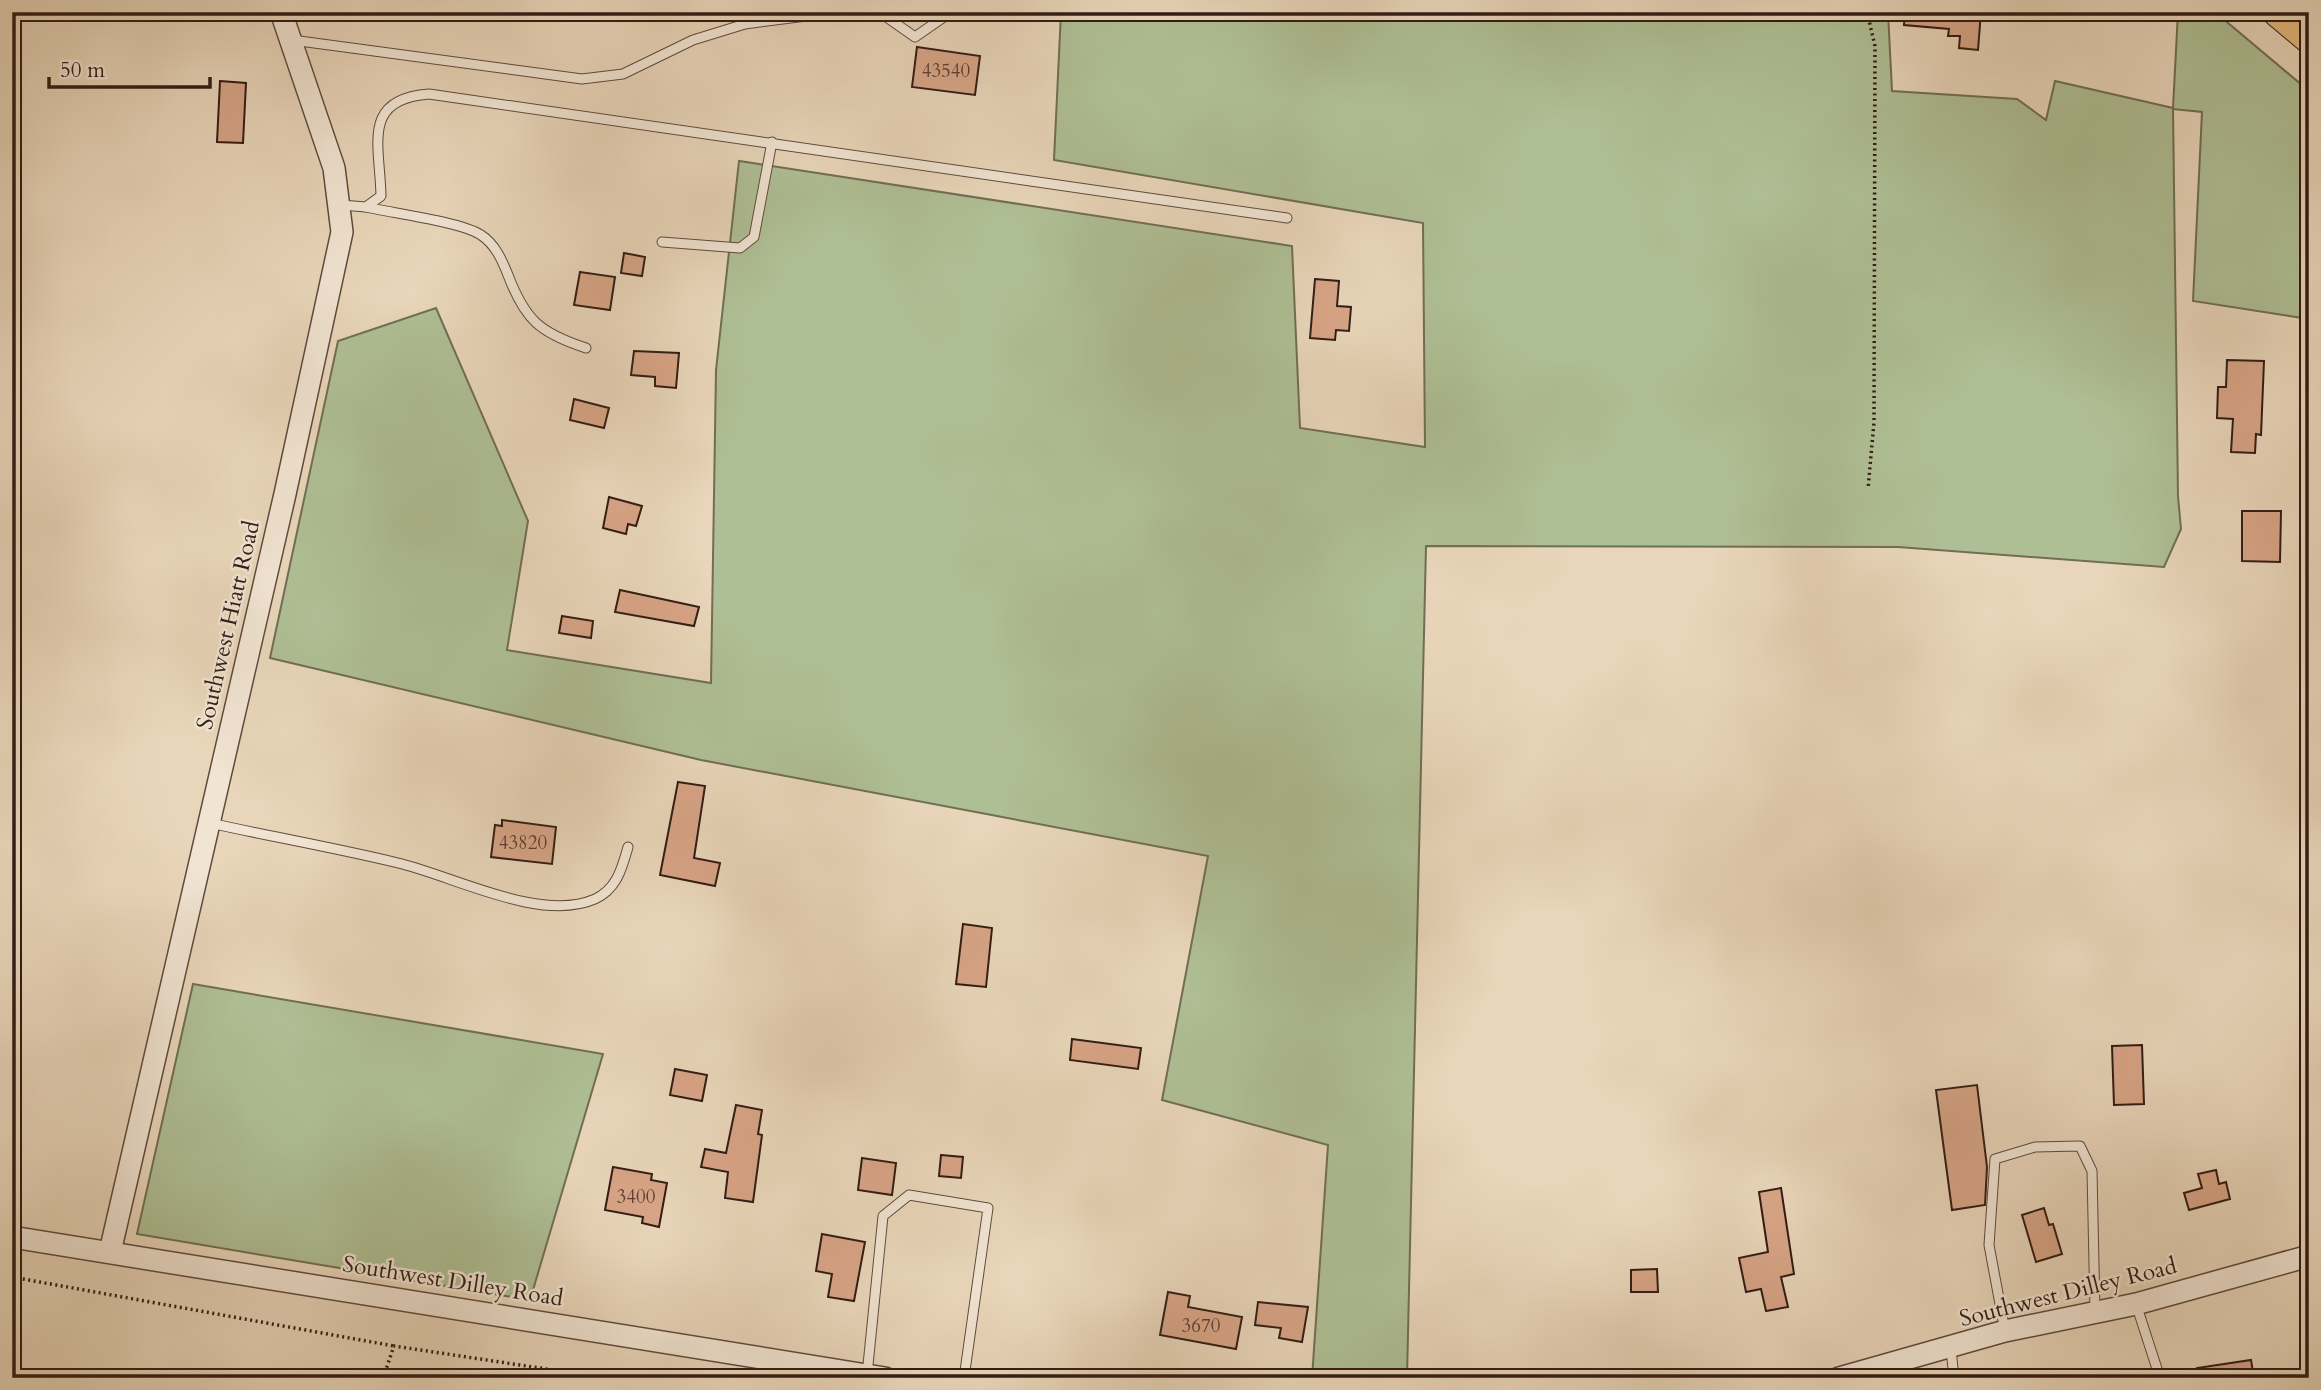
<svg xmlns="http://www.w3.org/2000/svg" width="2321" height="1390" font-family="Cardo,serif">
  <rect width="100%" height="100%" fill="#e9d6ba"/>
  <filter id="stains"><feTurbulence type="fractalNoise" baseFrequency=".00286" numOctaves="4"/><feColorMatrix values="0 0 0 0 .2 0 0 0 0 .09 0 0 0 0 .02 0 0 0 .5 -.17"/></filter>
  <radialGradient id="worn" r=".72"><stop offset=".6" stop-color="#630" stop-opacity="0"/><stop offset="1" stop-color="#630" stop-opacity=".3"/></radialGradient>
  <g fill="#afbf95" stroke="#706e55" stroke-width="2">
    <polygon points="1061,12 1888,12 1892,91 2017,99 2046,120 2055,81 2173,108 2178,12 2215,12 2309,91 2309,319 2193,301 2202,112 2173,109 2178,496 2181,529 2164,567 1898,547 1426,546 1407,1378 1312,1378 1328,1145 1162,1100 1208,856 701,760 270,658 338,341 436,308 528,521 507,650 711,683 716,370 739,161 1292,246 1300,428 1425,447 1423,223 1054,160"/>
    <polygon points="193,984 603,1054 530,1300 137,1234"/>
  </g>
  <g fill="#d8a587" stroke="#311c15" stroke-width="2">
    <polygon points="1905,12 1981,12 1978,50 1959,48 1960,36 1948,36 1949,29 1904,25"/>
    <polygon points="917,47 980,56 975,95 912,87"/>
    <polygon points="220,81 246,83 243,143 217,142"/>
    <polygon points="624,253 645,257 642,276 621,273"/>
    <polygon points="580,272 615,277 610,310 574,305"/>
    <polygon points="1315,279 1339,281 1337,306 1351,307 1349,331 1336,330 1335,340 1310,338"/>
    <polygon points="634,351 679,353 676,388 655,386 655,377 631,375"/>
    <polygon points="2227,360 2264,361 2261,435 2256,434 2255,453 2231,452 2233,419 2217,418 2218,387 2226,387"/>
    <polygon points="574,399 609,408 604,428 570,420"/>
    <polygon points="609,497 642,506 636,526 628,524 626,534 603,528"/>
    <polygon points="2242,511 2281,511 2280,562 2242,561"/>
    <polygon points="620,590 699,607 694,626 615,612"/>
    <polygon points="562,616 593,621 591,638 559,633"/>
    <polygon points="678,782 705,786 694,858 720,863 715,886 660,875"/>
    <polygon points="502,820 556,827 552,864 491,857 495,825 502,826"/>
    <polygon points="963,924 992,928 986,987 956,984"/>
    <polygon points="1072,1039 1141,1048 1138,1069 1070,1060"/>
    <polygon points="2142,1045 2144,1104 2114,1105 2112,1046"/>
    <polygon points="675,1069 707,1075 702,1101 670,1095"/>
    <polygon points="1977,1085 1987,1167 1985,1205 1952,1210 1936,1090"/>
    <polygon points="736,1105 762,1110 758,1134 762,1135 753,1202 725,1198 728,1172 701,1167 705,1149 726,1153"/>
    <polygon points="941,1155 963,1157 961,1178 939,1176"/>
    <polygon points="862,1158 896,1163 892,1195 858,1190"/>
    <polygon points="613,1167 652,1174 651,1180 667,1183 659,1227 642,1223 643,1217 605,1210"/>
    <polygon points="2216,1170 2219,1184 2226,1182 2230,1199 2189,1210 2184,1193 2202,1188 2198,1174"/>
    <polygon points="1781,1188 1794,1274 1781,1277 1788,1307 1766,1311 1761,1289 1746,1292 1739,1258 1768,1252 1759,1192"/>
    <polygon points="2044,1208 2049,1225 2053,1224 2062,1254 2036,1262 2022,1215"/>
    <polygon points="822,1234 865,1242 854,1301 828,1297 832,1274 816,1271"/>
    <polygon points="1657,1269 1658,1292 1631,1292 1631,1270"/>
    <polygon points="1168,1292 1190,1296 1188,1307 1242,1317 1236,1349 1160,1335"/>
    <polygon points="1258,1302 1308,1307 1302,1342 1279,1338 1281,1328 1255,1325"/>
    <polygon points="2251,1360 2254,1378 2198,1378 2197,1368"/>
  </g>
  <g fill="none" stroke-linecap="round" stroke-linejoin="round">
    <g stroke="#5f4a3e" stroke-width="11">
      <g id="service">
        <polyline points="859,12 885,16 915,37 951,12"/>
        <polyline points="292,40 582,79 623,74 693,40 745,24 837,12"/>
        <path d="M341 205 366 207 381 196C380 145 361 99 429 94L1287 218"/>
        <path d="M366 207C392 213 462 222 481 235 495 244 502 260 508 275 525 320 540 333 586 348"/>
        <polyline points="662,242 740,248 754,237 772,142"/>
        <path d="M210 823C273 837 336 848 398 863 454 876 540 923 595 899 617 889 622 868 628 847"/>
        <polyline points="2136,1304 2160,1378"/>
        <polyline points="2005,1331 1989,1245 1995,1159 2035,1147 2080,1146 2092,1171 2095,1311"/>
        <polyline points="1951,1349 1954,1378"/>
        <polyline points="867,1375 883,1216 909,1195 988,1208 964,1378"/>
      </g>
    </g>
    <g stroke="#5f4a3e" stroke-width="24">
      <g id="tertiary">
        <polyline points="12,1237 885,1378"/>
        <polyline points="110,1252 285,494 342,232 334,168 281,12"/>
        <polyline points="1839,1378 2005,1331 2136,1304 2309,1256"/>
      </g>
    </g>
    <g stroke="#311c15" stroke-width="32">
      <polyline id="trunk" points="2278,12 2309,38"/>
    </g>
    <g stroke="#311c15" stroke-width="3.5" stroke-dasharray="2 3.5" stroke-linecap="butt">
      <polyline points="1867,12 1875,46 1874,422 1868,489"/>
      <polyline points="12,1277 394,1346"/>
      <polyline points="383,1378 394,1346 606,1378"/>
    </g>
    <use href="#service" stroke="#f1e4d2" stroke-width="9"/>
    <use href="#tertiary" stroke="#f1e4d2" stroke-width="21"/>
    <use href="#trunk" stroke="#e4bb7d" stroke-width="30"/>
  </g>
  <g text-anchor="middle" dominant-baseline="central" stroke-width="5" stroke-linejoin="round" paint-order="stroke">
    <g font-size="19" fill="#5b3e32">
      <text x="946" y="71">43540</text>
      <text x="523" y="843">43820</text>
      <text x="636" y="1197">3400</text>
      <text x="1201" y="1326">3670</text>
    </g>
    <g font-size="23" fill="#311c15" stroke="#f1e4d2">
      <text transform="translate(228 625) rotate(-77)">Southwest Hiatt Road</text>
      <text transform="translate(453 1281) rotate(9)">Southwest Dilley Road</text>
      <text transform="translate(2068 1292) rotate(-14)">Southwest Dilley Road</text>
    </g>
  </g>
  <rect width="2321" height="1390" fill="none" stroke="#e9d6ba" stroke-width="42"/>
  <rect x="14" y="14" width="2293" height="1362" fill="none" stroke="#311c15" stroke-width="3.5"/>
  <rect x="21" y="21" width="2279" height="1348" fill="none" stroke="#311c15" stroke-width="2"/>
  <path d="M49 77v10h161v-10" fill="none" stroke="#311c15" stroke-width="3.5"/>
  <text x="60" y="77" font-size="21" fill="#311c15" stroke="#f1e4d2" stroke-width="5" paint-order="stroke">50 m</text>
  <rect width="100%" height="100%" filter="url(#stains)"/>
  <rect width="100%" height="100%" fill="url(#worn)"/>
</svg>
